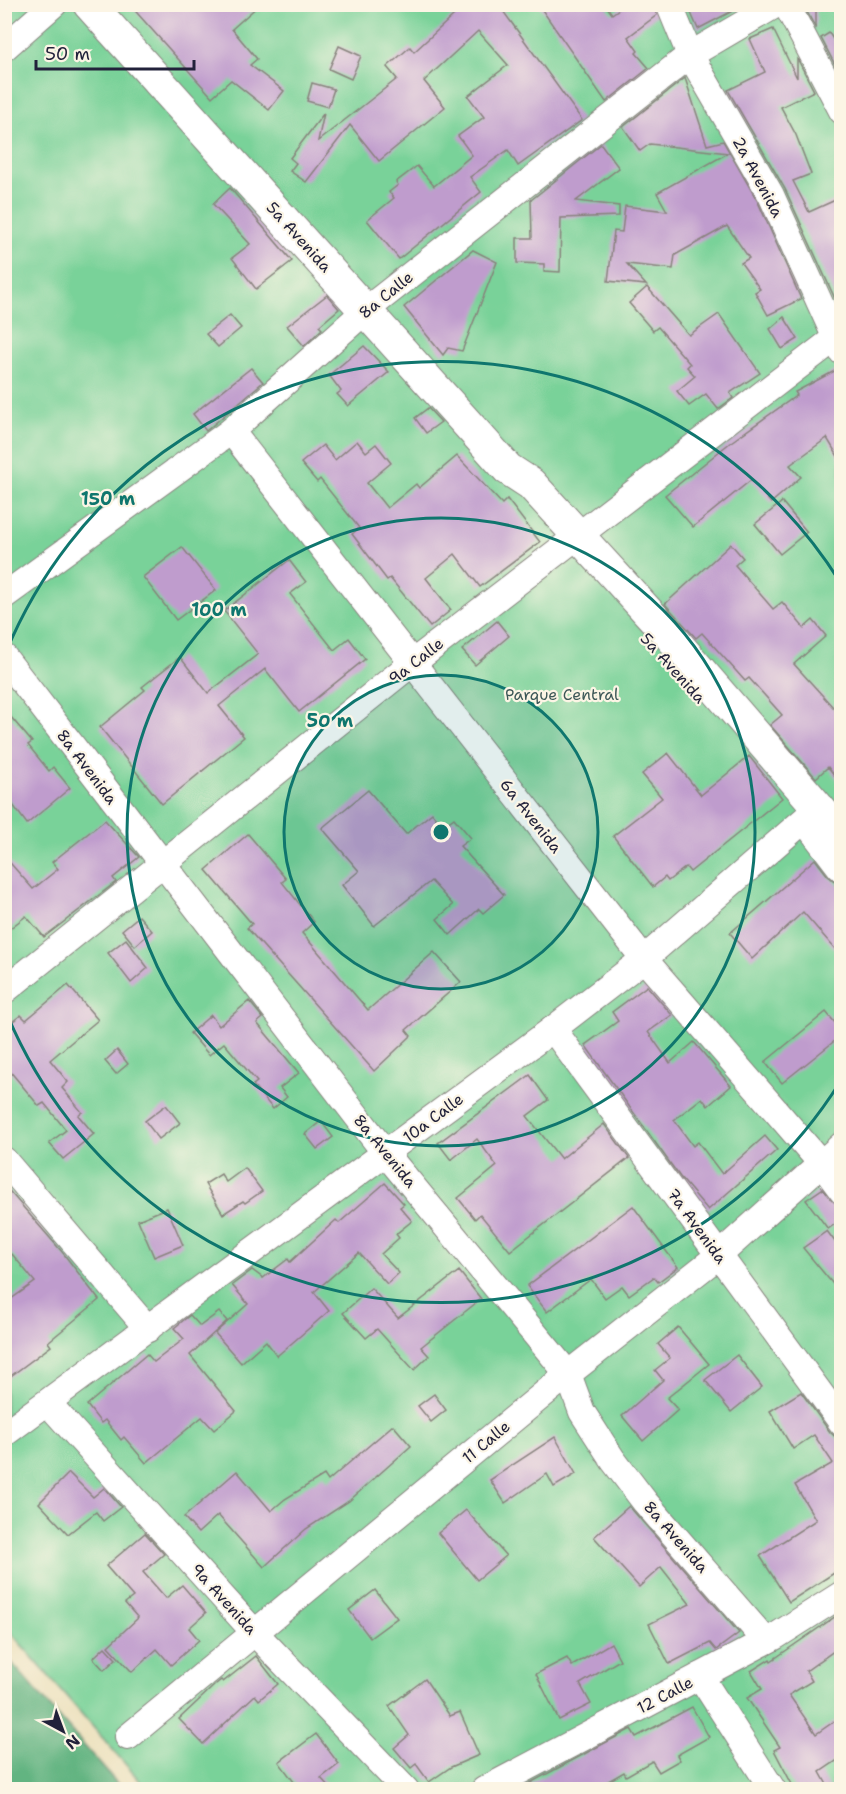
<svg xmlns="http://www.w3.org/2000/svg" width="846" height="1794" font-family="'Shantell Sans',sans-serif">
  <rect width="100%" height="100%" fill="#fcf5e5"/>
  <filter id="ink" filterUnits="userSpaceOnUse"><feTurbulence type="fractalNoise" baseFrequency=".0167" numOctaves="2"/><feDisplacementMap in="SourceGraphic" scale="12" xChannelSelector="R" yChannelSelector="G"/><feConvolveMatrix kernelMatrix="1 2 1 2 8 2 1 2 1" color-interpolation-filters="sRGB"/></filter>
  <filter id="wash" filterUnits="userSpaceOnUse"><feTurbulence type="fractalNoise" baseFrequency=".008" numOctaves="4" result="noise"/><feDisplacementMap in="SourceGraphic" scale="24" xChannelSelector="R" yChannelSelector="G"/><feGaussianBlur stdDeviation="1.35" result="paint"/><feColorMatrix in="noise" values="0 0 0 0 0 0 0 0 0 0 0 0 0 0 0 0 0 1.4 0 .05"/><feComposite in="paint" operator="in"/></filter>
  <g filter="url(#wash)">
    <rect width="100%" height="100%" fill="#ece1be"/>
    <polygon fill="#79d299" stroke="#4e7a6a" stroke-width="1.5" points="5,5 841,5 841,1789 147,1789 5,1626"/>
    <polygon fill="#62b481" stroke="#426b5e" stroke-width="1.5" points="5,1655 122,1789 5,1789"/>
    <g id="blocks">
      <g fill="#bf9ccd">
        <polygon points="129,4 260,4 232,29 257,59 250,65 284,91 269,110 231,80 212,97"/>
        <polygon points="466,4 498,4 582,120 518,166 508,150 470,177 481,192 399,259 367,220 394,198 389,192 398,185 396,182 417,166 434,186 472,155 458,136 484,117 468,96 508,65 478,31 424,81 445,107 379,161 350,125 306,182 290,171 296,163 290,158 324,113 318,141 397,79 387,67 410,47 414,52"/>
        <polygon points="538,4 605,4 612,14 626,4 654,4 657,15 628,37 638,51 636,53 649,68 606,102"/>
        <polygon points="687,4 746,4 698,29"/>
        <polygon points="804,6 816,6 816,29"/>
        <polygon points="773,29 797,78 797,58 814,91 781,107 796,135 811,174 793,181 809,212 842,197 842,314 785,189 728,90 765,72 750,39"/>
        <polygon points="829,33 835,42 842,39 842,78 821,38"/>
        <polygon points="339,46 361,56 351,79 329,69"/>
        <polygon points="685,78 707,145 723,141 758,202 801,299 768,315 755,292 760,289 741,263 749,258 727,226 675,255 673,269 627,264 646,285 608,281 614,231 622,232 625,206 667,211 657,193 728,153 650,144 640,151 623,127"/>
        <polygon points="312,83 334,89 328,107 307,101"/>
        <polygon points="601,144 619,168 576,201 619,206 619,216 561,218 560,272 544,271 544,264 517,263 517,238 532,238 531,200"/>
        <polygon points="230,188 292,261 256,289 232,258 250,244 213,204"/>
        <polygon points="473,250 497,262 462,351 448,348 443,355 404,307"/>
        <polygon points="647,287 689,335 719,314 760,373 730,393 733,398 718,409 706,394 689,406 677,391 695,376 687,367 690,364 658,327 653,331 629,303"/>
        <polygon points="327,295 339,309 319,326 322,329 304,346 287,326"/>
        <polygon points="230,315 241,328 218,347 206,334"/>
        <polygon points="784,317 798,339 782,349 770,329"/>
        <polygon points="364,346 389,372 348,406 337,394 341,391 329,375"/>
        <polygon points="842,367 842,463 827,438 790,465 801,477 771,503 751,480 693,527 665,495 731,442 797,395 795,392"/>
        <polygon points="251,368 263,382 206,431 193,414"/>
        <polygon points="428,408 441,422 426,433 415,418"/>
        <polygon points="357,441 366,452 376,444 391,463 367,483 387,508 416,484 419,488 457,456 502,504 507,499 540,542 480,587 455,554 426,578 451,610 430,627 390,578 387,580 352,534 359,528 320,479 317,482 301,463 323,445 335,460"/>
        <polygon points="782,502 807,532 780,554 755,524"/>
        <polygon points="731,544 743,558 735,565 773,609 782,602 804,628 813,620 826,636 794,664 842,717 842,785 828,767 816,778 770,725 782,715 749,678 745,681 702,633 696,638 665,604"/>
        <polygon points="182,547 216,590 176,620 143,577"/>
        <polygon points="289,560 306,582 290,594 334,650 349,638 365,659 299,712 265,669 219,706 244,737 162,804 100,727 145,690 142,687 180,657 208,693 258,654 224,611"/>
        <polygon points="497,621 509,636 475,665 462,650"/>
        <polygon points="4,709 32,742 28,745 49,771 53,767 70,788 27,824 4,793"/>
        <polygon points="668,753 701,795 749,756 782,798 690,872 686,867 668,881 665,877 653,887 613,836 662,798 642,774"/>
        <polygon points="368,790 406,834 432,813 442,827 454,818 471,838 460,846 504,895 483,913 479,909 450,935 437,919 453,905 431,881 374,926 342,885 359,871 322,828"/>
        <polygon points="105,820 139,857 113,878 116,882 44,937 26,916 4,933 4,856 33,889 58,869 52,862"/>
        <polygon points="248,834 286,879 282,882 314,922 302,933 368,1010 434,952 461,982 406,1030 411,1036 374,1071 247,928 252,924 206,870"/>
        <polygon points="815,859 828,876 842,887 842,957 803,912 752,959 730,933"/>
        <polygon points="139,916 152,931 135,946 122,930"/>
        <polygon points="126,939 148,968 131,983 108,953"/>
        <polygon points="68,985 98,1020 50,1060 68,1082 62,1088 82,1112 78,1115 94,1134 63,1159 49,1143 66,1130 44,1103 39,1106 4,1064 4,1028 21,1015 26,1020"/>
        <polygon points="647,986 672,1015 648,1032 670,1063 694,1042 731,1086 708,1106 702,1098 674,1120 693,1146 698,1142 722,1174 765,1136 777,1150 708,1210 680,1177 585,1045 618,1021 612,1012"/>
        <polygon points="249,1001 263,1018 257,1023 299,1073 280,1088 287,1097 273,1109 253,1085 257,1082 224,1043 209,1055 190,1033 211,1015 219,1026"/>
        <polygon points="826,1012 842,1031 842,1035 782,1083 765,1062"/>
        <polygon points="117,1050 128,1064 116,1074 105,1061"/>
        <polygon points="530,1075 548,1100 527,1116 561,1159 604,1124 629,1158 510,1251 480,1214 475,1219 458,1198 497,1166 477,1139 451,1160 438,1143"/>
        <polygon points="166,1105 180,1123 159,1139 145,1121"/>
        <polygon points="321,1121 333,1137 317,1149 305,1134"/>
        <polygon points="245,1168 262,1191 245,1203 243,1201 223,1214 205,1184 221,1174 226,1182"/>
        <polygon points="385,1183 404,1204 400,1207 412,1221 396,1234 399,1238 381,1254 399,1273 387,1284 359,1253 314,1292 329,1311 277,1356 266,1341 241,1363 215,1333 248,1304 232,1285 252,1270 263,1278 288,1259 290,1262 336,1220 339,1223"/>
        <polygon points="4,1185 63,1253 99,1300 48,1342 51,1346 4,1381 4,1304 35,1282 12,1254 4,1261"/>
        <polygon points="822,1189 842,1208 842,1219 828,1229 806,1200"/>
        <polygon points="633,1206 678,1267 658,1282 654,1277 629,1295 622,1286 605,1298 591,1279 547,1312 527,1286"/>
        <polygon points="167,1208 183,1245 154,1257 138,1220"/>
        <polygon points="827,1231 842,1251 842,1295 803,1248"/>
        <polygon points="459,1271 481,1299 421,1347 429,1356 414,1370 377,1329 366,1338 343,1313 371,1288 398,1318"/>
        <polygon points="219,1312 227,1321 190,1355 236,1411 214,1430 202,1417 146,1463 124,1437 121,1440 105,1420 101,1423 87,1405 147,1354 154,1362 184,1339 174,1328 190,1315 200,1326"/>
        <polygon points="678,1327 709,1364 667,1398 678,1410 643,1441 622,1416 663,1380 655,1370 670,1358 658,1344"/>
        <polygon points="737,1355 762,1387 731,1412 705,1380"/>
        <polygon points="801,1392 830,1432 842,1443 842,1568 789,1602 760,1556 816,1520 795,1485 833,1463 814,1435 793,1449 770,1411"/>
        <polygon points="434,1394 446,1410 431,1422 418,1406"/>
        <polygon points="393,1425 411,1446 349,1501 306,1529 264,1567 218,1515 198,1533 184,1517 237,1471 271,1511 285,1499 324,1475 328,1481"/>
        <polygon points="555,1437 576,1474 554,1487 547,1474 505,1503 490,1480"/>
        <polygon points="69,1473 93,1497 104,1488 121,1507 103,1521 96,1512 68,1534 39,1503"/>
        <polygon points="629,1506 739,1633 716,1650 710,1643 669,1664 649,1624 690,1604 661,1567 639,1587 594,1537"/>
        <polygon points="466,1510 506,1556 477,1580 438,1533"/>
        <polygon points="145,1533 164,1554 143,1572 166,1598 182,1585 206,1613 189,1628 199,1640 171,1665 157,1649 132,1672 108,1646 138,1618 125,1603 133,1597 106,1566"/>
        <polygon points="375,1590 397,1618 370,1638 349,1610"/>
        <polygon points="842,1612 842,1645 806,1671 812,1681 789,1695 816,1734 842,1716 842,1757 820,1772 830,1790 795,1790 774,1750 780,1747 747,1698 762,1689 751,1671 770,1659 771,1661"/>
        <polygon points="611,1643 620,1660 580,1684 591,1704 559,1720 536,1674 567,1658 572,1666"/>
        <polygon points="105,1647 116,1659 104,1670 93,1658"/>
        <polygon points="256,1656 278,1684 259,1700 255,1695 203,1744 179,1719 216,1684 221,1680 223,1682"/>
        <polygon points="425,1679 450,1716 460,1712 479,1755 451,1767 429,1782 416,1764 411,1768 394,1748 409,1735 389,1706"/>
        <polygon points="692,1707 709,1737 677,1755 680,1760 659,1772 652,1761 626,1776 624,1772 593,1790 517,1790 631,1729 636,1737"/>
        <polygon points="316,1734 339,1764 321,1778 332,1790 300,1790 279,1762"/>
      </g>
    </g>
  </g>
  <g filter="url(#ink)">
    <use href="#blocks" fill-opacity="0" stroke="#87827c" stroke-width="1.5"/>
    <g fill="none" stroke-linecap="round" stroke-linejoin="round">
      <g stroke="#87827c" stroke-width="28">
        <g id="minor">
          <polyline points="669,4 690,55 771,195 842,352"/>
          <polyline points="786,4 842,111"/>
          <polyline points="4,48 54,4"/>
          <polyline points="231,431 644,959 821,1163 842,1191"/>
          <polyline points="4,596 231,431 366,310 690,55 777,4"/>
          <polyline points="4,657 386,1154 568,1374 582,1412 613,1460 645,1502 766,1641"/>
          <polyline points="4,991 411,664 834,339"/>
          <polyline points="553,1029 842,1423"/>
          <polyline points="4,1160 148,1329"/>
          <polyline points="48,1403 255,1633 406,1790"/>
          <polyline points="4,1434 553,1029 644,959 819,807"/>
          <polyline points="700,1676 773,1790"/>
          <polyline points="128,1737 568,1374 718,1256 842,1145"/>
          <polyline points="484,1790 776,1636 842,1594"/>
        </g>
      </g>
      <g stroke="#87827c" stroke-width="34">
        <g id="tertiary">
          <polyline points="89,4 508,469 531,484 671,637 842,835"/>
          <polyline points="810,823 842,865"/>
        </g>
      </g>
      <use href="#minor" stroke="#fff" stroke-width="26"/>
      <use href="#tertiary" stroke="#fff" stroke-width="32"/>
    </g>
  </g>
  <circle cx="441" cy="832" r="157" fill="#0f766e" fill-opacity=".12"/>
  <g fill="none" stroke="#0f766e" stroke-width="3">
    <circle cx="441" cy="832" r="157"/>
    <circle cx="441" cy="832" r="314"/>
    <path d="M840 1082A471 471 0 0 1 6 1012M6 652A471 471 0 0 1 840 582"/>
  </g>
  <g text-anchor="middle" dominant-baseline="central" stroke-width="4.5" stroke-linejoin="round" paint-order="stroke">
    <g font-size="16" fill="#22223b" stroke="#fcf5e5">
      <text transform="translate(758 177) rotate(62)">2a Avenida</text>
      <text transform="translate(299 237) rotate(48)">5a Avenida</text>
      <text transform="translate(386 295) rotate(-39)">8a Calle</text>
      <text transform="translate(416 661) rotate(-38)">9a Calle</text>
      <text transform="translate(673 668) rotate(48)">5a Avenida</text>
      <text transform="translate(87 767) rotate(53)">8a Avenida</text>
      <text transform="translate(531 816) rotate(52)">6a Avenida</text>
      <text transform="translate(433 1118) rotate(-37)">10a Calle</text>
      <text transform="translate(385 1151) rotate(51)">8a Avenida</text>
      <text transform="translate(697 1226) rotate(54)">7a Avenida</text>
      <text transform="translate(486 1442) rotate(-40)">11 Calle</text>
      <text transform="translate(676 1537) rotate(49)">8a Avenida</text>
      <text transform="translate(224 1599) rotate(48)">9a Avenida</text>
      <text transform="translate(665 1695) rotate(-28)">12 Calle</text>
    </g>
    <g font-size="16" fill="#3c5757" stroke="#fcf5e5">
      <text x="562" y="694">Parque Central</text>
    </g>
  </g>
  <circle cx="441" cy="832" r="9" fill="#0f766e" stroke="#fcf5e5" stroke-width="3"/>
  <g font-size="18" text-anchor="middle" font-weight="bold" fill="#0f766e" stroke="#fcf5e5" stroke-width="4.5" stroke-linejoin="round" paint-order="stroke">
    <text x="108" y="505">150 m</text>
    <text x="219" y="616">100 m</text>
    <text x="330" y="727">50 m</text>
  </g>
  <rect width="846" height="1794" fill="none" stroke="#fcf5e5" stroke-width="24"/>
  <g transform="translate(63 1731) rotate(139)" stroke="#fcf5e5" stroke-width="4.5" paint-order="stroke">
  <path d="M0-4.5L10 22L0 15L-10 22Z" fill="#22223b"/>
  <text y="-9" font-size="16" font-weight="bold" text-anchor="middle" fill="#22223b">N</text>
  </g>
  <path d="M36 60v9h158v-9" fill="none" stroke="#22223b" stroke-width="3"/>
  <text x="45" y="60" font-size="18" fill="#22223b" stroke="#fcf5e5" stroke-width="4.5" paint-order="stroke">50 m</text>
</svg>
